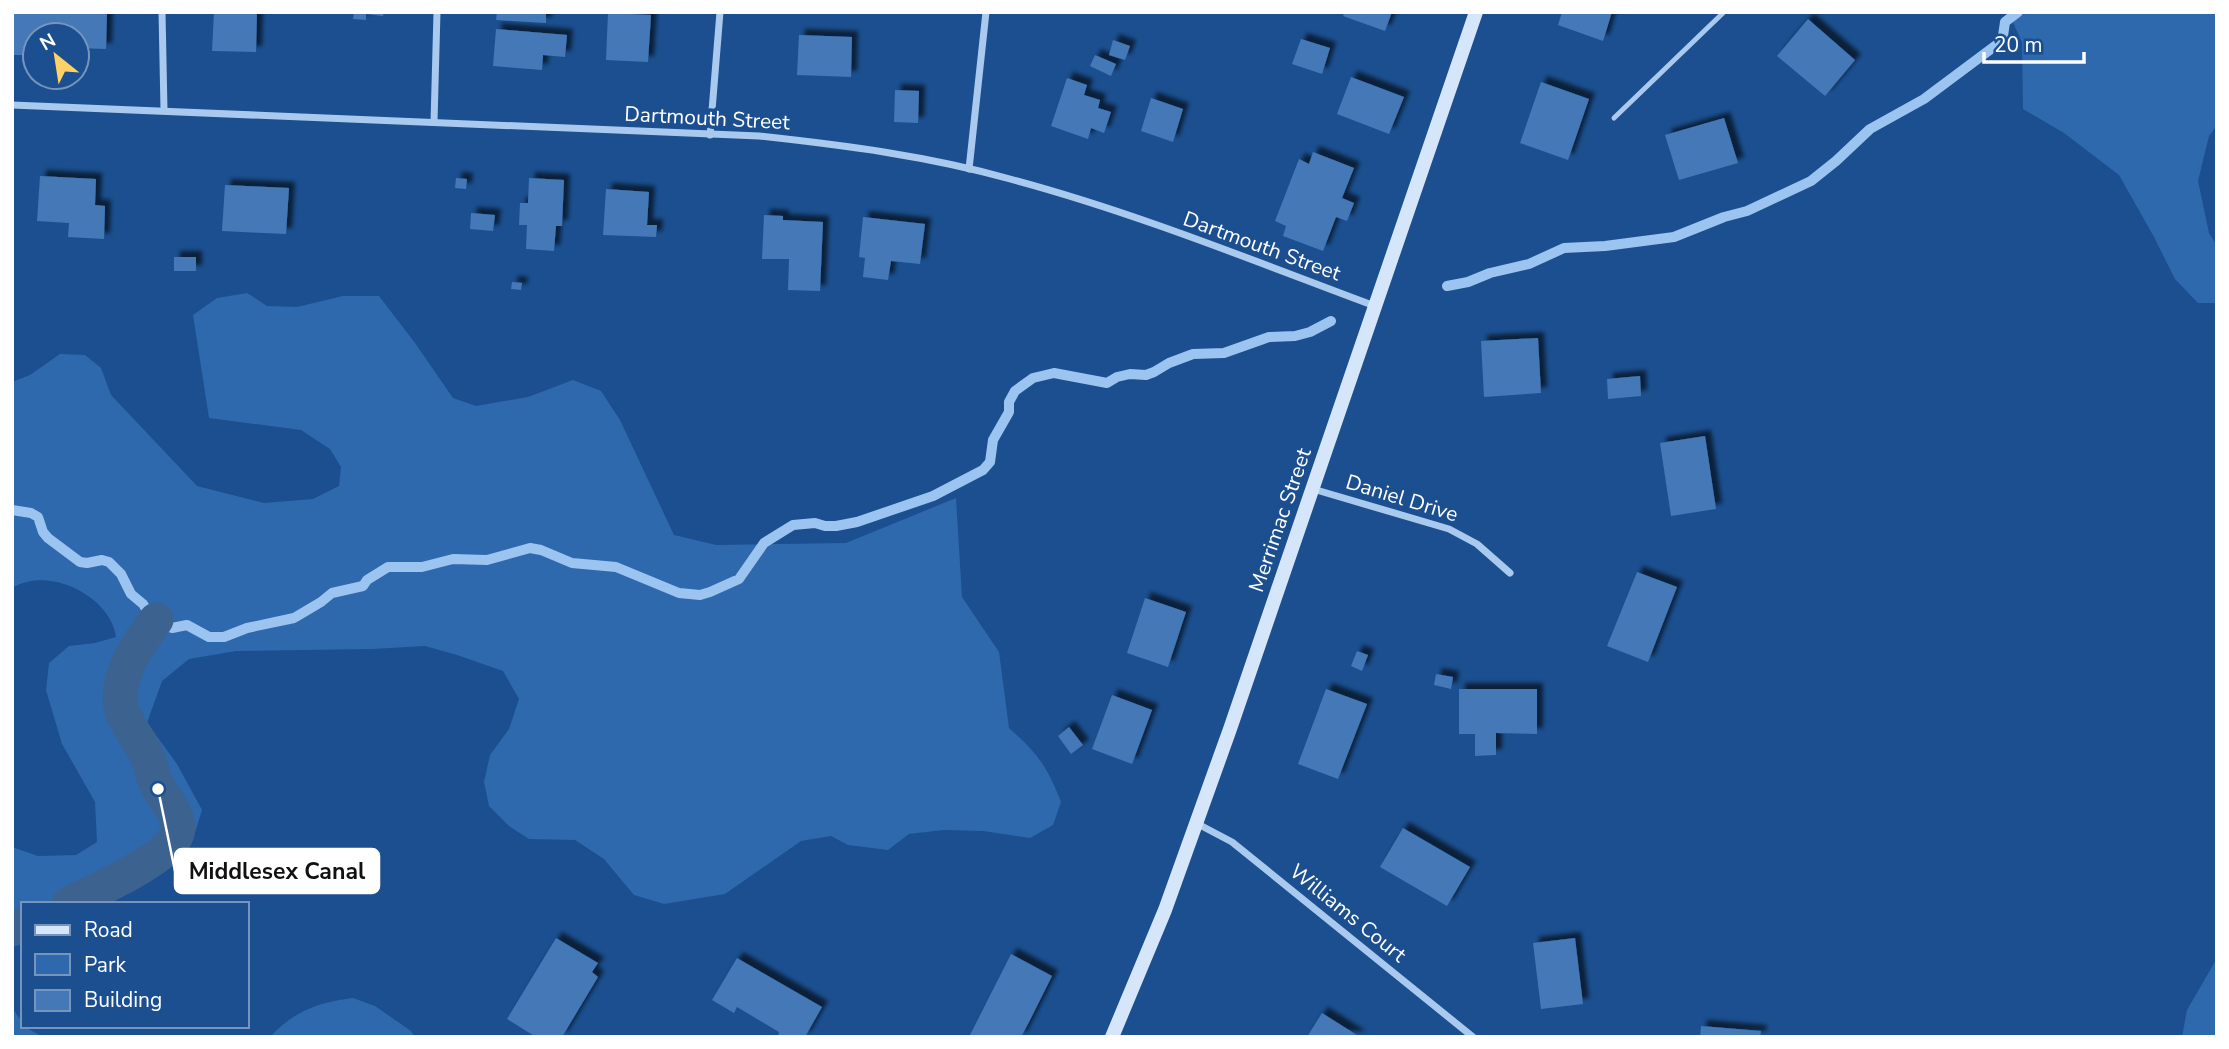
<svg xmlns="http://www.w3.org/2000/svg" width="2229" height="1049" font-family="'Nunito Sans',sans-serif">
  <defs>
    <filter id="shadow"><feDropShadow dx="6" dy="-6" stdDeviation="2" flood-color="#0009"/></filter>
  </defs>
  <rect width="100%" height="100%" fill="#1b4f8f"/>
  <g fill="#2e69ad">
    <polygon points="2008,12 2217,12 2217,125 2209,136 2198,181 2209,233 2217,246 2217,303 2198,303 2175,279 2154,237 2119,175 2064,133 2023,109 2022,42"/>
    <path d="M247 293 267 306 297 307 343 296H379L415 343 453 398 476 406 528 397 573 380 601 391 620 420 674 535 716 545 846 543 956 498 962 597 999 652 1009 728C1038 754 1047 766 1061 802L1053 825 1030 838 983 831 943 830 909 834 888 850 848 845 831 836 801 841 725 894 664 904 634 895 604 859 575 840 529 839 509 826 489 806 484 782 490 755 509 729 519 699 503 671 457 655 425 646 372 649 236 651 189 659 162 681 147 723 177 764 202 810 192 842 170 868 139 887 101 904H23V937L12 946V847L38 856 76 855 97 842 95 802 62 744 46 690 49 663 69 646 95 643 116 637C111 596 48 565 12 588V382L30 375 60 354 85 355 101 368 111 395 197 486 264 503 313 499 339 486 341 467 330 449 301 430 209 418 193 315 217 298Z"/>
    <polygon points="2217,952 2217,1037 2182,1037 2187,1010 2216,960"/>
    <path d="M353 998 375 1006 411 1031 415 1037H270C294 1011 319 1002 353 998Z"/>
    <polygon points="12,1008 23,1023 23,1026 43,1037 12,1037"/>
  </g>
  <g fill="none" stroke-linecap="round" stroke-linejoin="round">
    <g stroke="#9cc4f0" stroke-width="10">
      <polyline points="1447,286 1468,282 1490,273 1529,264 1564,248 1605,246 1674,237 1724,217 1747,211 1811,181 1836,161 1870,129 1924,99 1999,43 2003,36 2005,22 2018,12"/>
      <polyline points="12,510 31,513 38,517 43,532 48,538 80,562 87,563 102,560 109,562 121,574 131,594 143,604 151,617 164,626 172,628 187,625 209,637 224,637 247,628 294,618 321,602 332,593 363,586 367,580 388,567 422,567 453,559 487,560 530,548 541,550 572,563 616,567 679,593 700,595 710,592 739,579 764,543 793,525 815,523 825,526 836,526 857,522 933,496 983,470 990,462 993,440 1009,412 1009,402 1015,391 1033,378 1054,373 1107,383 1117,377 1130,374 1146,375 1154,372 1169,363 1193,354 1224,353 1269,337 1295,336 1310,332 1331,321"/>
    </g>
    <g stroke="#3c6290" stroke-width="35">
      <path d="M69 904C95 891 158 863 173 841 187 821 168 806 159 789 153 779 151 765 146 754 138 736 119 718 120 696 122 666 138 644 156 620"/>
      <polyline points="12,929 23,925"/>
    </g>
  </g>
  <g fill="#4478b7" filter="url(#shadow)">
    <polygon points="12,12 107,12 106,49 77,48 77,35 35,35 35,55 12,55"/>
    <polygon points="214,12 257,12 256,52 212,51"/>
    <polygon points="354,12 384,12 383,16 366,14 366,20 353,19"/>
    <polygon points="497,12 546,12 546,23 496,20"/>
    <polygon points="1345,12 1392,12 1385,31 1343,16"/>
    <polygon points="1562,12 1612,12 1603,41 1558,25"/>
    <polygon points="608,13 651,15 648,62 606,60"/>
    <polygon points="1808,19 1855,60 1825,96 1777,56"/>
    <polygon points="496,29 567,35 565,57 543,55 542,70 493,66"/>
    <polygon points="799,35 852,37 851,77 797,75"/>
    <polygon points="1301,39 1330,48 1322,74 1292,64"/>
    <polygon points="1113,40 1130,46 1125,60 1109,55"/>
    <polygon points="1095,55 1116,64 1111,76 1090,66"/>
    <polygon points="1351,77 1404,97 1389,134 1337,114"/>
    <polygon points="1067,78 1087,85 1084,95 1100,100 1098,108 1111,112 1104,133 1091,128 1088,139 1051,126"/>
    <polygon points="1541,82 1589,99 1568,160 1520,143"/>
    <polygon points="895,90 919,91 918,123 894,122"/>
    <polygon points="1151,98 1183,109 1173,142 1141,131"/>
    <polygon points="1724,118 1738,163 1679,180 1665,135"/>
    <polygon points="1313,152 1354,168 1342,198 1354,203 1347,221 1336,217 1323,251 1283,236 1286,226 1275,221 1299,159 1309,164"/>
    <polygon points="40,176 96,179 95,205 105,206 104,239 68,237 69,223 37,221"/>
    <polygon points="456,178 467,179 466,189 455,188"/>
    <polygon points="529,178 564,180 562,226 556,226 554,251 526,249 527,225 519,225 520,203 528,203"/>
    <polygon points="225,185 289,188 286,234 222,231"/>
    <polygon points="606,189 649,192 647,225 657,225 656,237 603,235"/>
    <polygon points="471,213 495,215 493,231 470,229"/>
    <polygon points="764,215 783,216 783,220 823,222 820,291 788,290 789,259 762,259"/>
    <polygon points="863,217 925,224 920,264 891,261 888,280 863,277 865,258 859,257"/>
    <rect x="174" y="257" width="22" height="14"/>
    <polygon points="512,282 522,283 521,290 511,289"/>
    <polygon points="1538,338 1541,393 1484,397 1481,341"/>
    <polygon points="1640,376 1641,396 1608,399 1607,379"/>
    <polygon points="1705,436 1716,509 1671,516 1660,443"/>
    <polygon points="1637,572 1677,587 1648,662 1607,646"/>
    <polygon points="1145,598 1186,612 1168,667 1127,653"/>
    <polygon points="1357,651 1368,655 1362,671 1351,666"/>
    <polygon points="1436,674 1453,677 1451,689 1434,685"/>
    <polygon points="1326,689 1367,704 1338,779 1298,764"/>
    <polygon points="1459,689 1537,689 1537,734 1496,733 1496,755 1475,756 1475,734 1459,734"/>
    <polygon points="1112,695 1152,710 1132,764 1092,749"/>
    <polygon points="1069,727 1083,745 1071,754 1058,736"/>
    <polygon points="1403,828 1470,867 1447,906 1380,867"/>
    <polygon points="556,938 598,963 592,972 598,977 562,1037 555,1035 536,1037 507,1019"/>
    <polygon points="1575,938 1583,1004 1541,1009 1533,943"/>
    <polygon points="1011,954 1052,976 1029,1022 1021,1037 969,1037"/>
    <polygon points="737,958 822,1007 805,1037 778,1037 779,1032 737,1007 734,1013 712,1000"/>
    <polygon points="1322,1013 1360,1037 1307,1037"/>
    <polygon points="1701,1026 1761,1031 1760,1037 1700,1037"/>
  </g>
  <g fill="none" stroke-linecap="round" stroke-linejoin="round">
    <polyline stroke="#a9c9ee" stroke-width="5" points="1614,118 1724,12"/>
    <g stroke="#a9c9ee" stroke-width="7">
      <polyline points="162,12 164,110"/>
      <path d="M12 105 759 136C843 145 928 156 1010 179 1134 212 1254 261 1375 306"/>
      <polyline points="434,122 437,12"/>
      <polyline points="710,135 720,12"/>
      <polyline points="969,169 986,12"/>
      <polyline points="1313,489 1449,529 1477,544 1510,573"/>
      <polyline points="1196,823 1232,842 1473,1037"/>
    </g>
    <polyline stroke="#d6e6fa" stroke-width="14" points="1112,1037 1165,910 1230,729 1476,12"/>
  </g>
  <g text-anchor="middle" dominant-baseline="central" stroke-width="7" stroke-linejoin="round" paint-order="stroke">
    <g font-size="21" fill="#fff" stroke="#1b4f8f">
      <text transform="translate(707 118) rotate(3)">Dartmouth Street</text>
      <text transform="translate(1262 246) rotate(20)">Dartmouth Street</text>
      <text transform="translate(1402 498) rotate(17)">Daniel Drive</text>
      <text transform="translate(1280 520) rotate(-71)">Merrimac Street</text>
      <text transform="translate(1348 913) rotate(39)">Williams Court</text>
    </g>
  </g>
  <path fill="none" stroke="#fff" stroke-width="2.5" d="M158 789L175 871"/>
  <circle fill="#fff" stroke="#1b4f8f" stroke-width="2.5" cx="158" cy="789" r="7"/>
  <rect fill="#fff" stroke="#fff" stroke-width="2.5" x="175" y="849" width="204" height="44" rx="7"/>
  <g font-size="23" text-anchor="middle" font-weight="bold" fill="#111">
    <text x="277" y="879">Middlesex Canal</text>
  </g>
  <rect width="2229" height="1049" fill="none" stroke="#ffffff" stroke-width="28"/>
  <rect x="21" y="902" width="228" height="126" fill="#1b4f8f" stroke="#7695bc" stroke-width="2"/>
  <rect x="35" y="925" width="35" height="10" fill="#d6e6fa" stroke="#7695bc" stroke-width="2"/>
  <text x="84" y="937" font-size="21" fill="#ffffff">Road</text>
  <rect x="35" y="954" width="35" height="21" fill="#2e69ad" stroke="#7695bc" stroke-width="2"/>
  <text x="84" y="972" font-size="21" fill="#ffffff">Park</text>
  <rect x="35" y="990" width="35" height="21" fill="#4478b7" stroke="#7695bc" stroke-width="2"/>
  <text x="84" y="1007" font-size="21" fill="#ffffff">Building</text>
  <g transform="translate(56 56) rotate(330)"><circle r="33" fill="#1b4f8f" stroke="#7695bc" stroke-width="2"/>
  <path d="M0-5L12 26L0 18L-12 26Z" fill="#ffd166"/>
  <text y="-10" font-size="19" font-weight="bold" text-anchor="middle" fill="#ffffff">N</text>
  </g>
  <path d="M1984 52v10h100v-10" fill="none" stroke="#ffffff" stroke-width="3.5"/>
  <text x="1994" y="52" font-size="21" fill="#ffffff" stroke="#1b4f8f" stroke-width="5" paint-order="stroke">20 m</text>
</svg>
